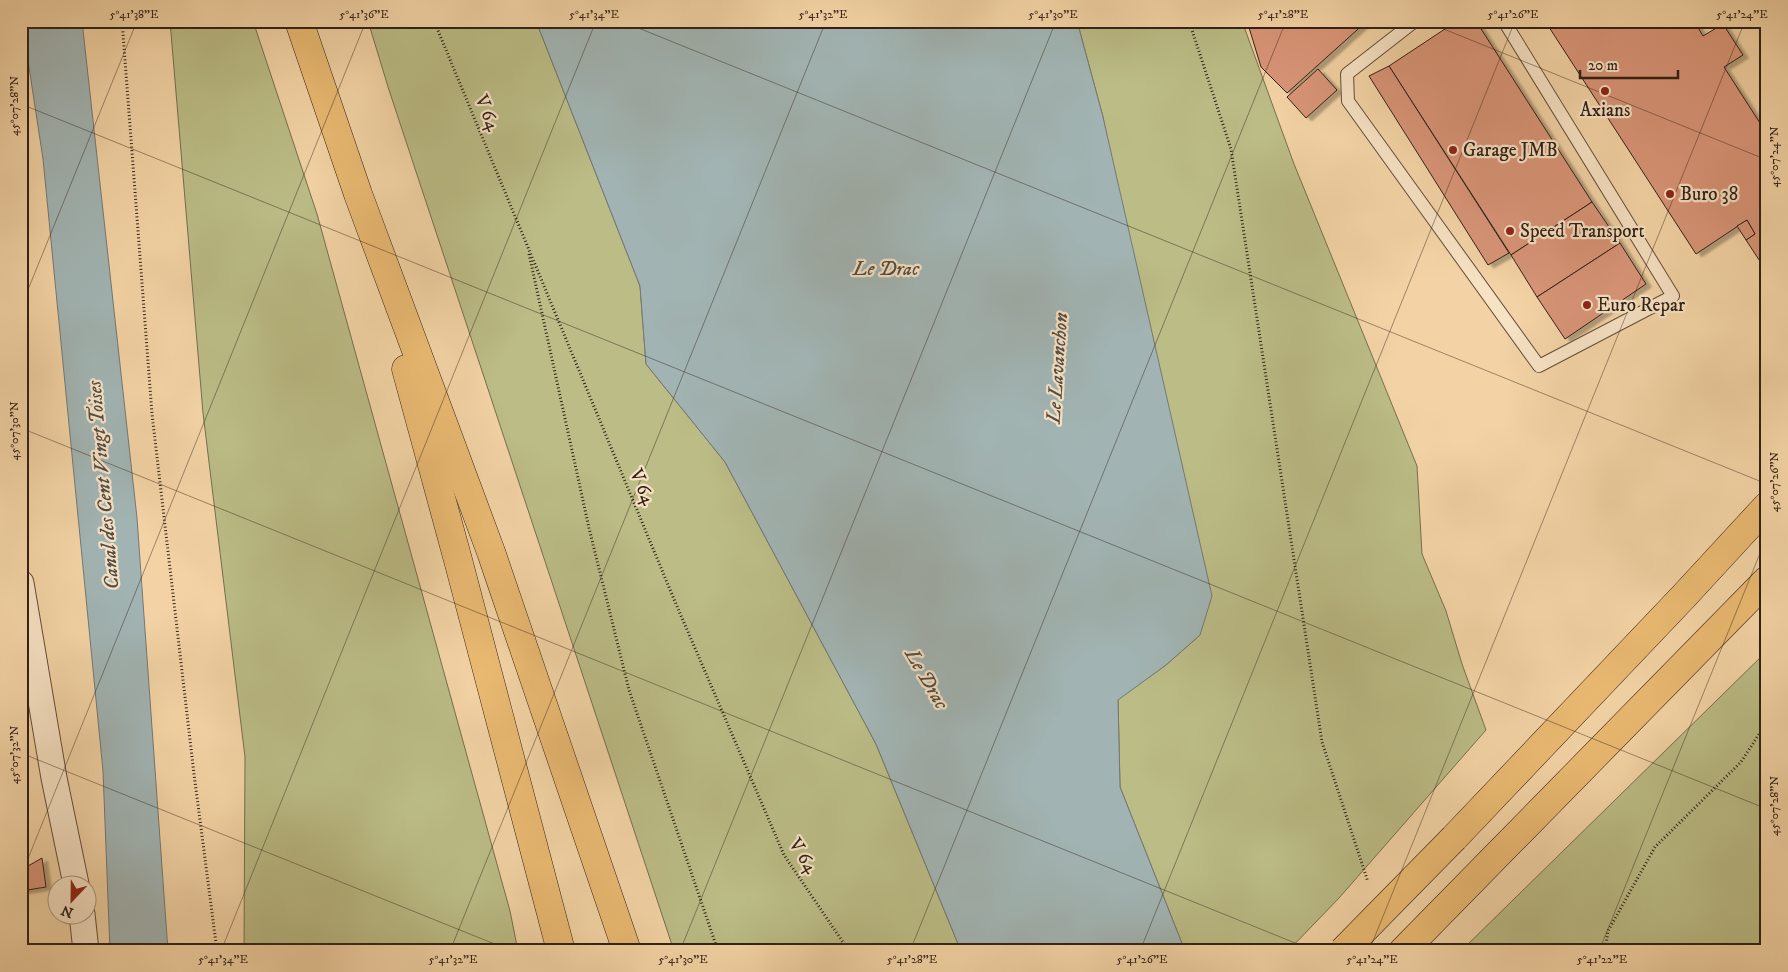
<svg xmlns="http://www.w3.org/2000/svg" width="1788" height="972" font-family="'IM FELL DW Pica',serif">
  <defs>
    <filter id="shadow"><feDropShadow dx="5.5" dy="3" stdDeviation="1" flood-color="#0004"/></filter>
  </defs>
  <rect width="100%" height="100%" fill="#f3d3a5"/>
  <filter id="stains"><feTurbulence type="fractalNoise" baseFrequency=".004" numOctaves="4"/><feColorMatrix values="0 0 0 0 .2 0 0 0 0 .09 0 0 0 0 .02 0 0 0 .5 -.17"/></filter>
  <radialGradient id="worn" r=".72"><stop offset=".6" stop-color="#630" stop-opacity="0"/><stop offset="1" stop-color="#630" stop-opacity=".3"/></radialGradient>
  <g fill="#bbbc86" stroke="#766e4f">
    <polygon points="170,21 253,21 317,214 510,911 518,951 244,951 245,757 203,413"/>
    <polygon points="368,21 536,21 640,286 646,364 725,462 876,744 961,951 674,951 389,90"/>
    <polygon points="1077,21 1242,21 1294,164 1417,466 1422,554 1446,611 1462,664 1486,730 1339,898 1288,951 1185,951 1120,787 1118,699 1166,665 1200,635 1103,117"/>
    <polygon points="1767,651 1767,951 1461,951"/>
  </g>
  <g fill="#a1b4b3" stroke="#747975">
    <polygon points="22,21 82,21 137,518 168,951 110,951 103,771 43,159"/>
    <polygon points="536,21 1077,21 1103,117 1212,596 1200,635 1166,665 1118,700 1120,787 1185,951 961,951 876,744 725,462 646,364 640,286"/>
  </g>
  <g fill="#d99578" stroke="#312118" filter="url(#shadow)">
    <polygon points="1247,21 1367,21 1287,93 1261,67"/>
    <polygon points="1457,21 1476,21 1592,202 1511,255 1389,66"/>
    <polygon points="1545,21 1694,21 1703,36 1723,24 1743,55 1724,67 1767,134 1767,272 1746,240 1755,234 1747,220 1696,254"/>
    <polygon points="1389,66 1509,253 1488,265 1369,76"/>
    <polygon points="1318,69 1337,90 1306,118 1287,97"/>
    <polygon points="1592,202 1620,243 1537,297 1511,255"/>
    <polygon points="1747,220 1755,234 1746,240 1737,226"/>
    <polygon points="1620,243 1646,284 1565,339 1537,297"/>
    <polygon points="42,858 46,887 21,891 21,870"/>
  </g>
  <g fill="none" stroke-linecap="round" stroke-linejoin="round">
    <g stroke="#624e3b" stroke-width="14">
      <polyline id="lane" points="1415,21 1347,74 1348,101 1539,366 1673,296 1504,21"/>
    </g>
    <g stroke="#624e3b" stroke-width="27">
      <g id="street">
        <polyline points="21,583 54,778 76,884"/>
        <polyline points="82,914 86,951"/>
      </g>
    </g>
    <g stroke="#312118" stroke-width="29">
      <g id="highway">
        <polyline points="299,21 358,194 491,552 627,951"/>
        <polyline points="406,369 458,560 561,951"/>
        <polyline points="1454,838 1684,596 1767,506"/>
        <polyline points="1403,951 1767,580"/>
      </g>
    </g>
    <g stroke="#312118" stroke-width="3" stroke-dasharray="1 2.5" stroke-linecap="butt">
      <polyline points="122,21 152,414 194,774 217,951"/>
      <polyline points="434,21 676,604 784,855 849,951"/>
      <polyline points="1189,21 1231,149 1322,742 1368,882"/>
      <polyline points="529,254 589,528 629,690 718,951"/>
      <polyline points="1605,951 1608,931 1655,847 1741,762 1767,722"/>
    </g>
    <use href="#lane" stroke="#f7e2c4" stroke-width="12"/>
    <use href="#street" stroke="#f7e2c4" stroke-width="25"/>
    <use href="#highway" stroke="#eaba72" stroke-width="28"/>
    <g stroke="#312118" stroke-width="29" stroke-linecap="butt">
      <polyline id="highway-bridge" points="1343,951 1454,838"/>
    </g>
    <use href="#highway-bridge" stroke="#eaba72" stroke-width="28"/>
  </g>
  <path fill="none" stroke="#312118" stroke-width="1" stroke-opacity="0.45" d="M621 21 1767 484M1424 21 1767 160M21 104 1767 809M21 307 137 21M21 428 1315 951M21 753 512 951M21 876 366 21M221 951 596 21M450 951 826 21M680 951 1056 21M910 951 1286 21M1140 951 1515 21M1369 951 1745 21M1599 951 1767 536"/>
  <g fill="#8f2418" stroke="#f7e2c4" stroke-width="2">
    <circle cx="1605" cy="91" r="5"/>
    <circle cx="1453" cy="150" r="5"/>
    <circle cx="1670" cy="194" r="5"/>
    <circle cx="1510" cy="231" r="5"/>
    <circle cx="1587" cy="305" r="5"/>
  </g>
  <g text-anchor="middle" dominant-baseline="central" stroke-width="4.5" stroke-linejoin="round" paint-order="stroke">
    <g font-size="19" fill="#312118" stroke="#f7e2c4" text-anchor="start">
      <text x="1605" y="110" text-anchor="middle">Axians</text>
      <text x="1463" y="150">Garage JMB</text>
      <text x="1680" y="194">Buro 38</text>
      <text x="1520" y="231">Speed Transport</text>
      <text x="1597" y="305">Euro Repar</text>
    </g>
    <g font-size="19" fill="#312118" stroke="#f7e2c4">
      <text transform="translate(487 113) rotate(68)">V 64</text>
      <text transform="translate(642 487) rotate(67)">V 64</text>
      <text transform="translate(803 856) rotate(58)">V 64</text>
    </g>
    <g font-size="20" font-style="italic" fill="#534d46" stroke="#f7e2c4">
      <text x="886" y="269">Le Drac</text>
      <text transform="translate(1058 368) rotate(-86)">Le Lavanchon</text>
      <text transform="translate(104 485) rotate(-95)">Canal des Cent Vingt Toises</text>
      <text transform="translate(926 679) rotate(60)">Le Drac</text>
    </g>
  </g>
  <rect width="1788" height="972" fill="none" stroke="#f3d3a5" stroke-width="55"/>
  <g transform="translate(72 900) rotate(202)"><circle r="24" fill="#f7e2c4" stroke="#a8957f"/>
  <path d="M0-4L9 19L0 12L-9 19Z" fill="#8f2418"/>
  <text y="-8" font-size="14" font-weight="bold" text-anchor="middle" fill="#312118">N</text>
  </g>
  <path d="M1580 70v8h98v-8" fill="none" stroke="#312118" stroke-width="2.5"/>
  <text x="1588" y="70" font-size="15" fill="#312118" stroke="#f7e2c4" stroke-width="4" paint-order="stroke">20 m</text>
  <rect x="28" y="28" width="1732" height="916" fill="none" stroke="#312118" stroke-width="2"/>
  <g font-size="12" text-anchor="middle" fill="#312118">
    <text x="134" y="18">5°41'38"E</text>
    <text x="364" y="18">5°41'36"E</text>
    <text x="594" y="18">5°41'34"E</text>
    <text x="823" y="18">5°41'32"E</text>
    <text x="1053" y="18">5°41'30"E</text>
    <text x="1283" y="18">5°41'28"E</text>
    <text x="1513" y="18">5°41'26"E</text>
    <text x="1742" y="18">5°41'24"E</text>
    <text transform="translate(14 106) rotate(-90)" y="4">45°07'28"N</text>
    <text transform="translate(1774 157) rotate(-90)" y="4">45°07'24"N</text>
    <text transform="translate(14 431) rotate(-90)" y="4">45°07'30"N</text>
    <text transform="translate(1774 482) rotate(-90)" y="4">45°07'26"N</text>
    <text transform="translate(14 755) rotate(-90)" y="4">45°07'32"N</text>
    <text transform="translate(1774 806) rotate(-90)" y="4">45°07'28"N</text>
    <text x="223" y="963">5°41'34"E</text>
    <text x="453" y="963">5°41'32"E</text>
    <text x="683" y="963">5°41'30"E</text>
    <text x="912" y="963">5°41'28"E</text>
    <text x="1142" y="963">5°41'26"E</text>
    <text x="1372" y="963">5°41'24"E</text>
    <text x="1602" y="963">5°41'22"E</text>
  </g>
  <rect width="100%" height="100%" filter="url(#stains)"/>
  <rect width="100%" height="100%" fill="url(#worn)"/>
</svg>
